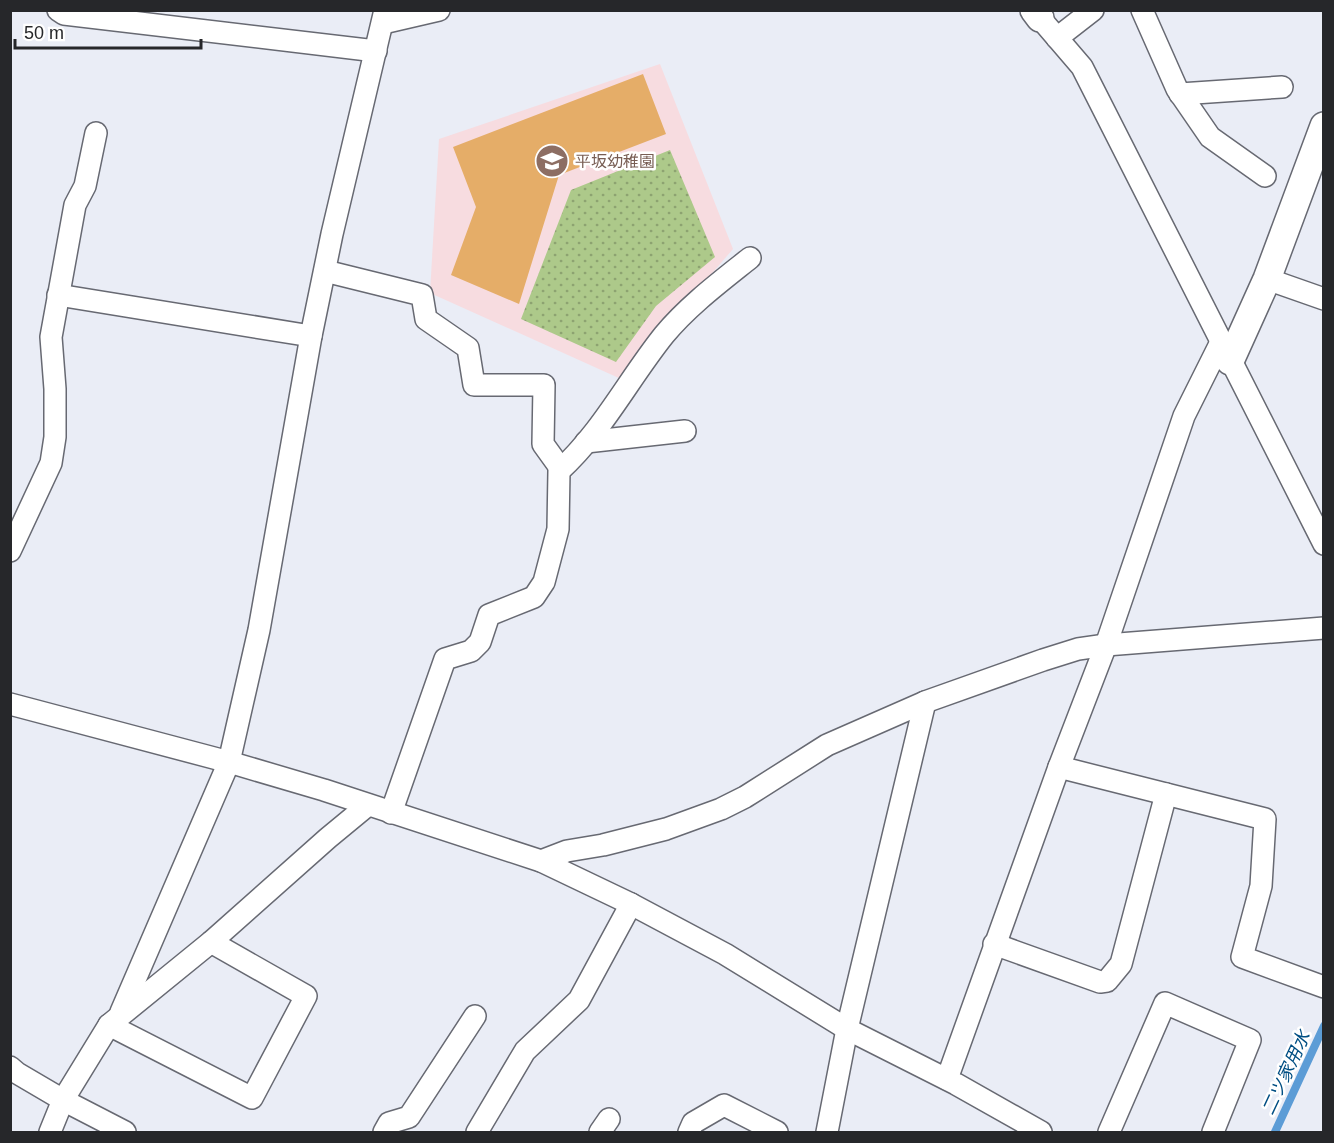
<svg xmlns="http://www.w3.org/2000/svg" width="1334" height="1143" font-family="Helvetica,'Noto Sans JP',sans-serif">
  <defs>
    <pattern id="park-dots" width="8" height="8" patternUnits="userSpaceOnUse" patternTransform="scale(1.5)"><rect width="8" height="8" fill="#adc98a"/><path d="M2 2h.1M6 6h.1" fill="none" stroke="#8da371" stroke-width="1.8" stroke-linecap="round"/></pattern>
  </defs>
  <rect width="100%" height="100%" fill="#eaedf6"/>
  <polygon fill="#f7dce0" points="660,64 733,249 621,379 430,293 439,139"/>
  <polygon fill="url(#park-dots)" points="670,150 715,257 656,306 616,362 521,319 571,190"/>
  <g fill="none" stroke-linecap="round" stroke-linejoin="round">
    <polyline stroke="#5c9cd6" stroke-width="8" points="1275,1132 1324,1026"/>
  </g>
  <polygon fill="#e5ad68" points="643,74 666,134 559,175 519,304 451,275 476,207 453,147"/>
  <g fill="none" stroke-linecap="round" stroke-linejoin="round">
    <g stroke="#676972" stroke-width="24">
      <g id="minor">
        <polyline points="58,10 64,14 376,51"/>
        <polyline points="1142,10 1177,89 1210,137 1265,176"/>
        <polyline points="1040,18 1082,67 1324,544"/>
        <polyline points="383,23 439,10"/>
        <polyline points="1057,38 1093,10"/>
        <polyline points="1180,94 1282,87"/>
        <polyline points="325,271 422,295 426,319 468,348 474,385 544,385 543,444 561,469"/>
        <polyline points="1267,279 1324,299"/>
        <polyline points="58,295 311,336"/>
        <polyline points="586,442 685,431"/>
        <polyline points="10,551 51,463 55,437 55,389 51,337 75,205 85,186 96,133"/>
        <polyline points="10,704 229,762 324,790 541,861 631,904 725,954 847,1029 956,1084 1041,1132"/>
        <polyline points="1059,767 1265,819 1261,886 1242,957 1324,987"/>
        <path d="M391 813 445 659 471 651 480 642 489 615 534 597 544 582 558 529 559 471C602 432 628 380 664 335 688 306 720 282 750 258"/>
        <polyline points="541,861 567,851 603,845 666,829 721,809 745,797 827,745 925,702 1043,660 1078,649 1106,645 1324,628"/>
        <polyline points="994,944 1100,982 1107,981 1121,964 1166,794"/>
        <polyline points="121,1012 229,762 259,630 311,336 332,234 385,10"/>
        <polyline points="109,1025 252,1098 306,996 211,942"/>
        <polyline points="10,1067 17,1073 63,1100 125,1132"/>
        <polyline points="947,1079 1059,767 1106,645 1184,416 1221,342"/>
        <polyline points="50,1132 63,1100 109,1025 211,942 328,838 368,805"/>
        <polyline points="384,1132 389,1123 409,1117 475,1016"/>
        <polyline points="477,1132 525,1051 579,1000 631,904"/>
        <polyline points="600,1132 609,1119"/>
        <polyline points="689,1132 693,1123 724,1105 777,1132"/>
        <polyline points="827,1132 847,1029 925,702"/>
        <polyline points="1109,1132 1165,1003 1250,1040 1213,1132"/>
      </g>
    </g>
    <g stroke="#676972" stroke-width="30">
      <g id="tertiary">
        <polyline points="1034,10 1040,18"/>
        <polyline points="1230,361 1267,279 1324,126"/>
      </g>
    </g>
    <use href="#minor" stroke="#fff" stroke-width="21"/>
    <use href="#tertiary" stroke="#fff" stroke-width="27"/>
  </g>
  <defs>
    <g id="school-disc" transform="scale(1.725)"><circle r="9.5" fill="#8d6e63" stroke="#fff"/><path d="M0-5L7-2L0 1L-7-2ZM-4 1L0 2.5L4 1V4Q0 6-4 4Z" fill="#fff"/></g>
  </defs>
  <g fill-rule="evenodd">
    <use href="#school-disc" x="552" y="161"/>
  </g>
  <g text-anchor="middle" dominant-baseline="central" stroke-width="5" stroke-linejoin="round" paint-order="stroke">
    <g font-size="16" fill="#785e54" stroke="#fff" text-anchor="start">
      <text x="575" y="161">平坂幼稚園</text>
    </g>
    <g font-size="18" font-style="italic" fill="#004e83" stroke="#fff">
      <text transform="translate(1286 1073) rotate(-65)">二ツ家用水</text>
    </g>
  </g>
  <rect width="1334" height="1143" fill="none" stroke="#26272a" stroke-width="24"/>
  <path d="M15 39v9h186v-9" fill="none" stroke="#26272a" stroke-width="3"/>
  <text x="24" y="39" font-size="18" fill="#26272a" stroke="#ffffff" stroke-width="4.5" paint-order="stroke">50 m</text>
</svg>
